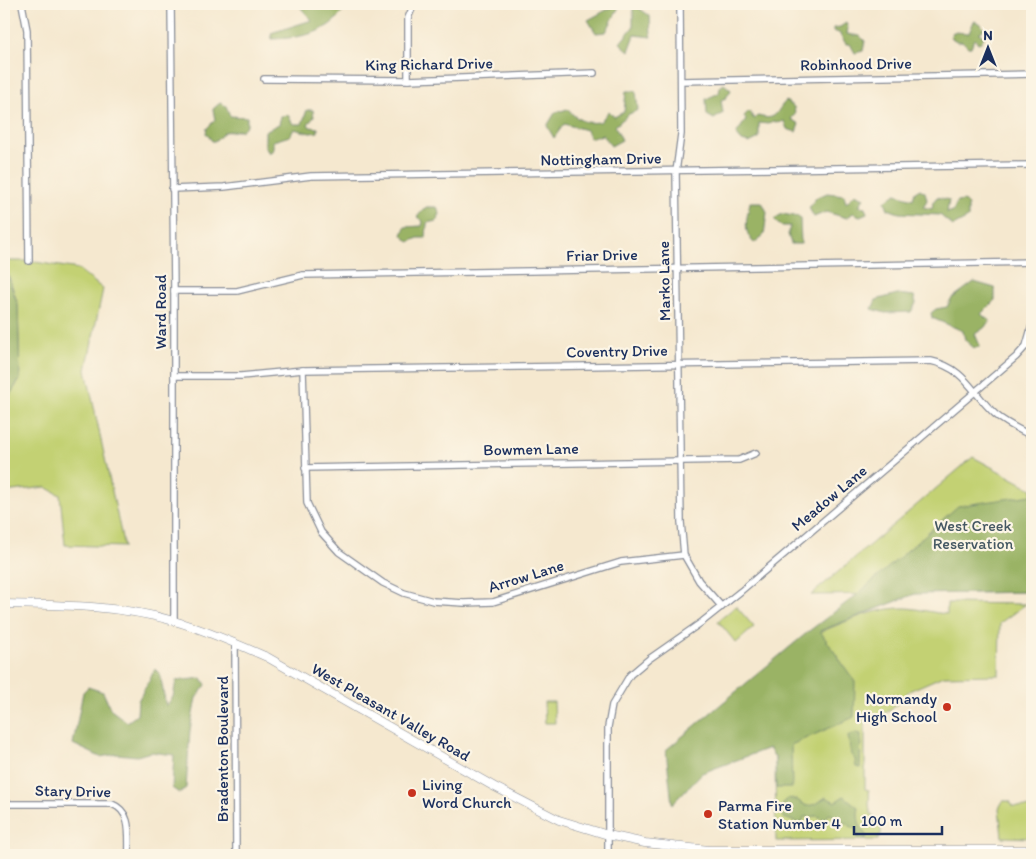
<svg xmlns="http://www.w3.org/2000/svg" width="1036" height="859" font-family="Itim,sans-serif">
  <rect width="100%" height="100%" fill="#fcf5e5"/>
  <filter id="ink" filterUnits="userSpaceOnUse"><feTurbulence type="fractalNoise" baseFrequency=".02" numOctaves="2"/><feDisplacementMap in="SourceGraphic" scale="10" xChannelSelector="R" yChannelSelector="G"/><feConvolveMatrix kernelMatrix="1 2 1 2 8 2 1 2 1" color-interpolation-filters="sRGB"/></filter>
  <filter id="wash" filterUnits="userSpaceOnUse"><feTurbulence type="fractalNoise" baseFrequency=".0096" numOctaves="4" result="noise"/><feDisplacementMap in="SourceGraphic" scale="20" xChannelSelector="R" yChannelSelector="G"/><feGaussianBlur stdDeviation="1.12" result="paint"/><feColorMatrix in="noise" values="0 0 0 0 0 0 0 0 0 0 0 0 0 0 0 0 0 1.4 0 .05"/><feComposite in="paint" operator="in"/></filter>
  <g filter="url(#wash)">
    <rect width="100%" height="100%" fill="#f5e8cf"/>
    <g fill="#c3d173" stroke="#6f8068">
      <polygon points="4,261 29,261 78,269 103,289 86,370 124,547 65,545 60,495 46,487 4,492 4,404 20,379 18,305"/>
      <polygon points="973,457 1032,489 1032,592 811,595"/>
      <path d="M947 603 1026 604 1000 623 999 675 943 676 909 691 891 710 872 719H865V789L869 790C870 796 868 805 870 811 874 823 887 827 878 840L776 841 775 757 732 698 831 655 820 632C848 621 876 607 907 608 920 609 934 613 947 614Z"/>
      <polygon points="736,606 754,627 736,643 718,621"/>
      <polygon points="544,702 554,702 555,723 545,723"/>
      <polygon points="1003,801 1010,801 1012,806 1032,808 1032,838 1002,837 999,808"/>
    </g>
    <g fill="#9ab365" stroke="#5a7162">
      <path d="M307 4H347C333 33 302 38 272 39L271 33 312 20 300 7Z"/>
      <polygon points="612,4 625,4 620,5 606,32 596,33 588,20 612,7"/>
      <polygon points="633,4 643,4 640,9 650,16 651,37 635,35 629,51 620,43 633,27"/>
      <polygon points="974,21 981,24 984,29 979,33 984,37 981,42 978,43 974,39 971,47 968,47 962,41 958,42 950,37 953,32 969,33"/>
      <polygon points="846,23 848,28 847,34 860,36 865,41 863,51 855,53 850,44 846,44 839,33 833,31 833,28 840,27"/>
      <polygon points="724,84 731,90 726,98 721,100 723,113 714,119 707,115 706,99 719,93 720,87"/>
      <path d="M626 91H636L638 110 629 114 615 126 622 140 611 146 603 135 590 138 586 130 564 124 554 138 547 126 555 113 567 109C578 120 584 124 600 122L609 111 614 117 624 112Z"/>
      <path d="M786 101 794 107 795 114 791 119 799 124 796 132 787 129 784 121 778 123 773 121 768 124 759 123V138L749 143 742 141 736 134 746 120 744 116 749 111 754 119 758 116C778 122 776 110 786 101Z"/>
      <polygon points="220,103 226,106 230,116 247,117 247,125 242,130 224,132 216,141 212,141 206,133 207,128 215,120 213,109"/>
      <polygon points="307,110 313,110 314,117 308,124 310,127 318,128 318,132 310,133 294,129 290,136 273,141 273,150 269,153 265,147 265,131 279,124 281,116 288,115 293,124 302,124"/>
      <polygon points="920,189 925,192 927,200 923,207 932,209 933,202 937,197 949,200 947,213 953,211 957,202 964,201 968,205 968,218 953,226 940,215 899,213 888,209 885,201 896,194 913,199 915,192"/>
      <polygon points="827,193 844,195 846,203 855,194 864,198 859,206 865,207 867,213 860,216 853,213 847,218 826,212 814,217 809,208 816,198"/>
      <path d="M750 202H762L767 212 764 235 754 243C742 231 747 218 750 202Z"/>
      <polygon points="426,207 437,207 440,214 436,221 427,223 426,238 418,238 409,242 402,235 405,227 422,226 423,221 417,217"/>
      <polygon points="782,214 800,217 801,244 791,244 788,234 790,226 781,226 774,219"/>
      <polygon points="4,266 18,305 20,379 4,404"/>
      <polygon points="974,282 995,288 995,300 981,314 990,321 984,328 975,334 980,346 974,348 965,340 963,331 932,318 931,313 936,309 947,307 951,299"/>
      <polygon points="897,294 914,296 916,303 911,312 885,313 872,309 876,300"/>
      <polygon points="1032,495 1032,592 915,594 820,631 855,682 854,717 791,745 792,788 776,788 775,757 769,748 702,773 672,804 666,750 809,631 858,594 958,506"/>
      <polygon points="155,669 160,674 166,706 173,697 176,681 202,678 206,685 196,698 190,730 186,788 179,793 172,788 174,755 151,752 137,756 117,754 100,757 73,744 83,692 88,687 103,692 111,710 127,722 137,715 138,701"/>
      <polygon points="856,733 861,734 860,768 856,767 855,759 851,755 848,736"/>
      <path d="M844 796 859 808C856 817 860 828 866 835V840H858L857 830 830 814 824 819 817 816 804 817 802 824 784 818 779 809 788 798 797 800 807 806 816 804 826 797 835 802Z"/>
    </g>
  </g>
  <g filter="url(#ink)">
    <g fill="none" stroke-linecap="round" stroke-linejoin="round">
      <g stroke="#888c96" stroke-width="8">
        <g id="street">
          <polyline points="22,4 27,30 29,261"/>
          <polyline points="171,4 174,291 174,621"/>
          <polyline points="680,4 681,134 676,172 681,522 684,555 699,581 722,607"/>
          <polyline points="264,79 408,80 594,73"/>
          <polyline points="408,80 408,18 414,4"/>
          <polyline points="681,81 1032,74"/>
          <polyline points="172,189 224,187 311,176 1032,165"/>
          <polyline points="174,291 237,291 303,275 1032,262"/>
          <polyline points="303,370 307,503 321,532 339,552 383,583 404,593 433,601 464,603 493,602 621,562 684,555"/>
          <path d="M174 376H241L303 370 931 361C965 368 972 393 995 414 1005 423 1020 430 1032 436"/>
          <polyline points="305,468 739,460 756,453"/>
          <polyline points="235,643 236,855"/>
          <path d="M4 804H112C133 812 128 836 129 855"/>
          <polyline points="608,855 608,727 612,705 630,675 649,659 702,622 741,591 1016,357 1026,346 1032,325 1032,164"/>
        </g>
      </g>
      <g stroke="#888c96" stroke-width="9">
        <path id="secondary" d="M4 604C61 605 119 605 174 621 206 630 237 644 267 657L493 786 559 820 608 835 645 843 709 850H1032"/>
      </g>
      <use href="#street" stroke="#fff" stroke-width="5.5"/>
      <use href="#secondary" stroke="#fff" stroke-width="8"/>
    </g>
  </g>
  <g fill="#c8321e" stroke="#fcf5e5" stroke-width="2">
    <circle cx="947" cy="707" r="5"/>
    <circle cx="412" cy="793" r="5"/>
    <circle cx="708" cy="814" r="5"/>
  </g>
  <g text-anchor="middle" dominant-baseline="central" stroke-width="4.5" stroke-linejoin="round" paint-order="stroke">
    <g font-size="16" fill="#1b2f5e" stroke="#fcf5e5">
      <text transform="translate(429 64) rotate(-1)">King Richard Drive</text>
      <text transform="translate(856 64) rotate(-1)">Robinhood Drive</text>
      <text transform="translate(601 159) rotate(-1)">Nottingham Drive</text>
      <text transform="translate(602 255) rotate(-1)">Friar Drive</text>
      <text transform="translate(664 281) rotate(-91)">Marko Lane</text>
      <text transform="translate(160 312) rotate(-90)">Ward Road</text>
      <text transform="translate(617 351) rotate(-1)">Coventry Drive</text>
      <text transform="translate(531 449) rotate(-1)">Bowmen Lane</text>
      <text transform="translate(829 498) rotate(-40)">Meadow Lane</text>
      <text transform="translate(526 576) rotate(-17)">Arrow Lane</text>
      <text transform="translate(391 712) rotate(30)">West Pleasant Valley Road</text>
      <text transform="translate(222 749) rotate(-90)">Bradenton Boulevard</text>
      <text transform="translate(73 791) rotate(1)">Stary Drive</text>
    </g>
    <g font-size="16" fill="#455863" stroke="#fcf5e5">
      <text x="973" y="525">West Creek<tspan x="973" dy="18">Reservation</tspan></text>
    </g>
    <g font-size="16" fill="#1b2f5e" stroke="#fcf5e5" text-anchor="start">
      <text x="937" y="698" text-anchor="end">Normandy<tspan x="937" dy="18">High School</tspan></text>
      <text x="422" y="784">Living<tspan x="422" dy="18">Word Church</tspan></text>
      <text x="718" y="805">Parma Fire<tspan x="718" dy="18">Station Number 4</tspan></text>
    </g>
  </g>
  <rect width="1036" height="859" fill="none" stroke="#fcf5e5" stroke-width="20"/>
  <g transform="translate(988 48)" stroke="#fcf5e5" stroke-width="4" paint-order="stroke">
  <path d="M0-4L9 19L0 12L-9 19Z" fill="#1b2f5e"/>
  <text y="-8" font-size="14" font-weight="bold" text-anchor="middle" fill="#1b2f5e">N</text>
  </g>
  <path d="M854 826v8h88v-8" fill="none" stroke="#1b2f5e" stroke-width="2.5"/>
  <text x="861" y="826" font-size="15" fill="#1b2f5e" stroke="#fcf5e5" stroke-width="4" paint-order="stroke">100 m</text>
</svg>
